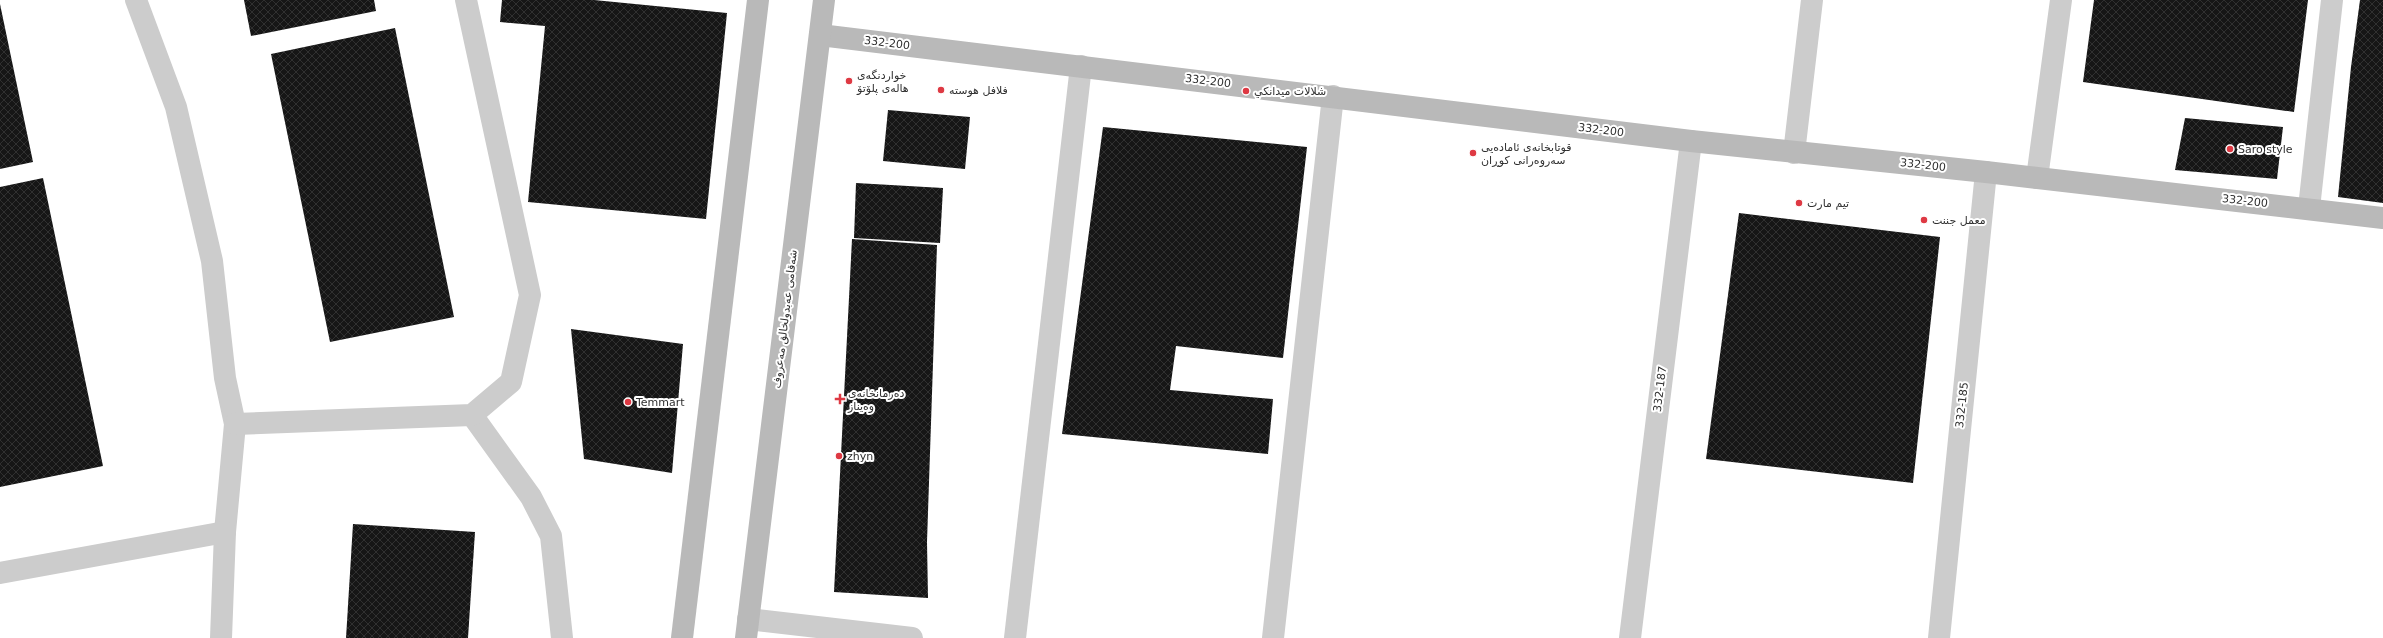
<svg xmlns="http://www.w3.org/2000/svg" width="2383" height="638" font-family="'DejaVu Sans','Noto Naskh Arabic',sans-serif">
  <defs>
    <pattern id="building-cross-hatch" width="8" height="8" patternUnits="userSpaceOnUse"><rect width="8" height="8" fill="#161616"/><path d="M0 0l8 8M0 8l8-8" fill="none" stroke="#303030"/></pattern>
  </defs>
  <rect width="100%" height="100%" fill="#fff"/>
  <g fill="url(#building-cross-hatch)">
    <polygon points="244,0 374,0 376,11 251,36"/>
    <polygon points="502,0 594,0 727,13 706,219 528,202 545,26 500,22"/>
    <polygon points="2094,0 2308,0 2294,112 2083,82"/>
    <polygon points="2360,0 2383,0 2383,203 2338,197 2351,67"/>
    <polygon points="0,4 33,162 0,169"/>
    <polygon points="395,28 454,317 330,342 271,54"/>
    <polygon points="888,110 970,117 965,169 883,161"/>
    <polygon points="2185,118 2283,127 2277,179 2175,170"/>
    <polygon points="1103,127 1307,147 1283,358 1176,346 1170,390 1273,399 1268,454 1062,434"/>
    <polygon points="43,178 103,466 0,487 0,187"/>
    <polygon points="856,183 943,188 940,243 854,238"/>
    <polygon points="1739,213 1940,237 1913,483 1706,459"/>
    <polygon points="852,239 937,245 927,542 928,598 834,592"/>
    <polygon points="571,329 683,344 672,473 584,459"/>
    <polygon points="353,524 475,532 468,638 346,638"/>
  </g>
  <g fill="none" stroke-linecap="round" stroke-linejoin="round">
    <g stroke="#ccc" stroke-width="22">
      <polyline points="136,0 176,107 212,261 225,378 235,424 225,532 221,638"/>
      <polyline points="1794,153 1812,0"/>
      <polyline points="2037,178 2061,0"/>
      <polyline points="2309,208 2332,0"/>
      <polyline points="472,415 531,497 551,536 562,638"/>
      <polyline points="235,424 472,415 511,382 530,295 466,0"/>
      <polyline points="0,573 225,532"/>
      <polyline points="748,619 912,638"/>
      <polyline points="1015,638 1081,66"/>
      <polyline points="1273,638 1333,96"/>
      <polyline points="1630,638 1691,141"/>
      <polyline points="1939,638 1986,172"/>
    </g>
    <g stroke="#b9b9b9" stroke-width="22">
      <polyline points="820,35 1691,141 1986,172 2383,218"/>
      <polyline points="682,638 758,0"/>
      <polyline points="746,638 824,0"/>
    </g>
  </g>
  <g fill="#de3943" stroke="#fff" stroke-width="1.5">
    <circle cx="849" cy="81" r="4"/>
    <circle cx="941" cy="90" r="4"/>
    <circle cx="1246" cy="91" r="4"/>
    <circle cx="2230" cy="149" r="4"/>
    <circle cx="1473" cy="153" r="4"/>
    <circle cx="1799" cy="203" r="4"/>
    <circle cx="1924" cy="220" r="4"/>
    <path d="M838 393h4v4h4v4h-4v4h-4v-4h-4v-4h4z"/>
    <circle cx="628" cy="402" r="4"/>
    <circle cx="839" cy="456" r="4"/>
  </g>
  <g text-anchor="middle" dominant-baseline="central" stroke-width="4" stroke-linejoin="round" paint-order="stroke">
    <g font-size="11" fill="#2f2f2f" stroke="#fff">
      <text transform="translate(887 43) rotate(7)">332-200</text>
      <text transform="translate(1208 81) rotate(7)">332-200</text>
      <text transform="translate(1601 130) rotate(7)">332-200</text>
      <text transform="translate(1923 165) rotate(6)">332-200</text>
      <text transform="translate(2245 201) rotate(6)">332-200</text>
      <text transform="translate(785 319) rotate(-83)">شەقامی عەبدولخالق مەعروف</text>
      <text transform="translate(1660 389) rotate(-83)">332-187</text>
      <text transform="translate(1962 405) rotate(-84)">332-185</text>
    </g>
    <g font-size="11" fill="#2f2f2f" stroke="#fff" text-anchor="start">
      <text x="857" y="75">خواردنگەی<tspan x="857" dy="13">هالەی پلۆتۆ</tspan></text>
      <text x="949" y="90">فلافل هوسته</text>
      <text x="1254" y="91">شلالات ميدانكي</text>
      <text x="1481" y="147">قوتابخانەی ئامادەیی<tspan x="1481" dy="13">سەروەرانی کوڕان</tspan></text>
      <text x="2238" y="149">Saro style</text>
      <text x="1807" y="203">تيم مارت</text>
      <text x="1932" y="220">معمل جننت</text>
      <text x="848" y="393">دەرمانخانەی<tspan x="848" dy="13">وەیناز</tspan></text>
      <text x="636" y="402">Temmart</text>
      <text x="847" y="456">zhyn</text>
    </g>
  </g>
</svg>
